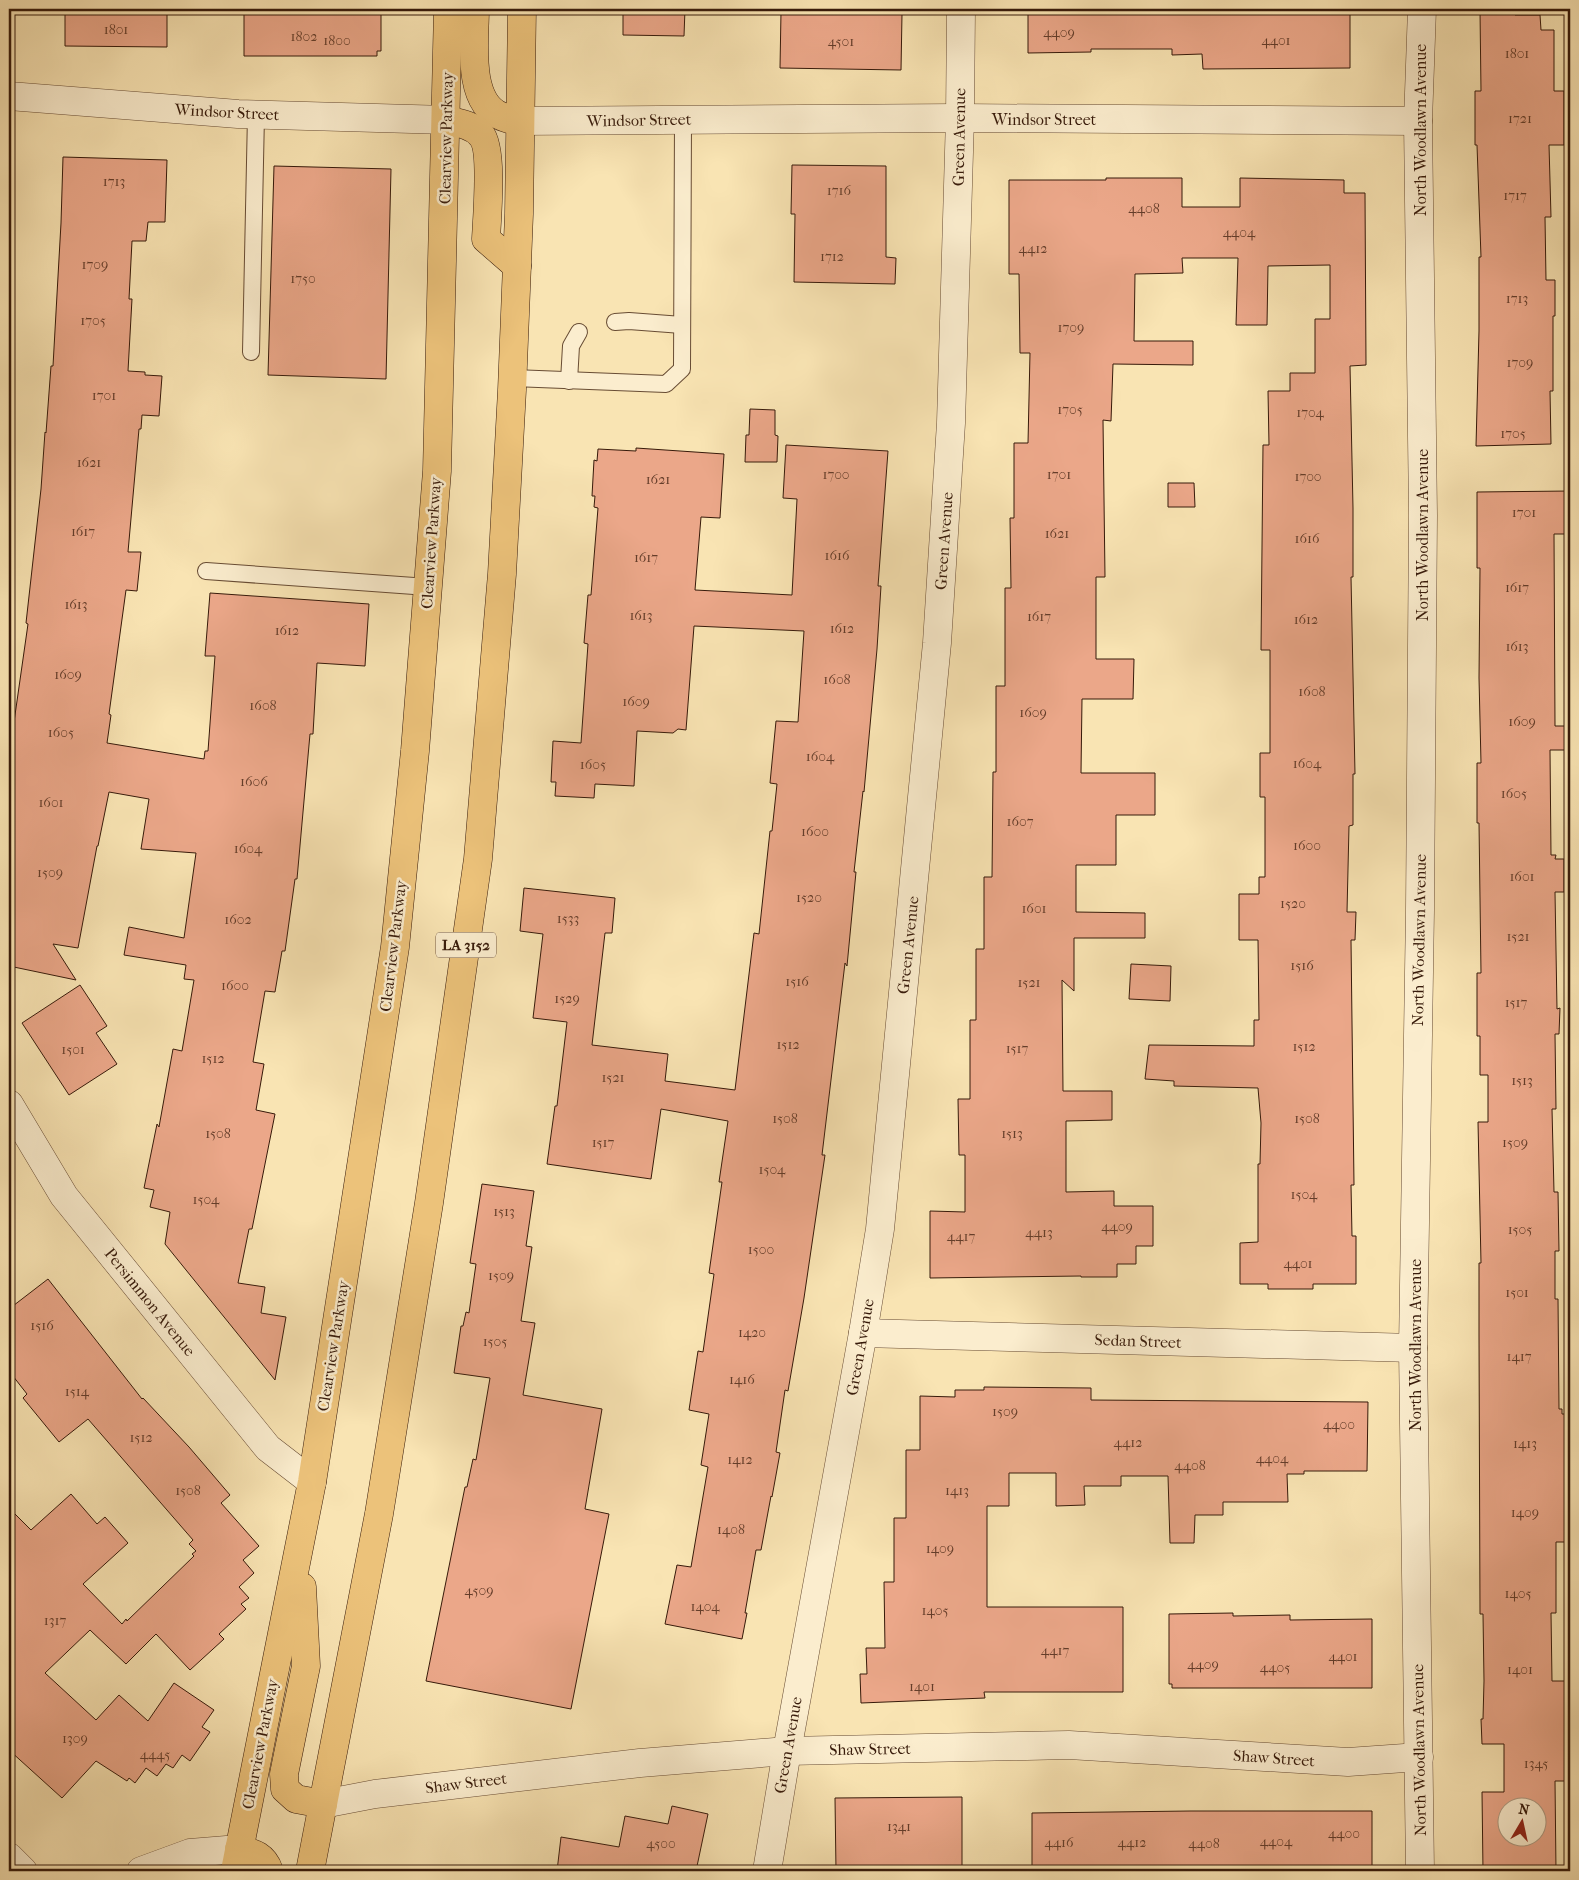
<svg xmlns="http://www.w3.org/2000/svg" width="1579" height="1880" font-family="'IM FELL French Canon',serif">
  <rect width="100%" height="100%" fill="#f9e4b3"/>
  <filter id="stains"><feTurbulence type="fractalNoise" baseFrequency=".004" numOctaves="4"/><feColorMatrix values="0 0 0 0 .2 0 0 0 0 .09 0 0 0 0 .02 0 0 0 .5 -.17"/></filter>
  <radialGradient id="worn" r=".72"><stop offset=".6" stop-color="#630" stop-opacity="0"/><stop offset="1" stop-color="#630" stop-opacity=".3"/></radialGradient>
  <g fill="#eba789" stroke="#371a0a" fill-rule="evenodd">
    <polygon points="81,9 167,9 167,47 65,46 65,12 81,12"/>
    <polygon points="244,9 330,11 331,9 381,9 381,51 377,51 377,56 244,56"/>
    <polygon points="623,9 685,9 684,36 623,35"/>
    <polygon points="1028,9 1191,9 1191,12 1350,11 1350,68 1203,69 1202,54 1172,55 1172,49 1091,49 1091,52 1028,53"/>
    <polygon points="1480,11 1514,11 1515,15 1540,15 1541,30 1554,30 1554,91 1564,91 1564,145 1549,145 1551,217 1545,217 1546,280 1555,280 1555,316 1553,316 1553,391 1550,391 1551,444 1476,446 1479,331 1479,257 1481,257 1477,145 1475,145 1475,91 1481,91"/>
    <polygon points="781,12 902,14 901,70 780,68"/>
    <polygon points="63,157 167,160 165,222 148,222 146,241 132,241 129,299 132,299 128,371 145,372 145,375 162,376 159,416 142,415 141,429 139,429 128,552 141,552 137,591 126,590 109,714 111,715 107,743 204,759 205,751 208,751 215,656 205,656 210,593 369,604 365,666 317,663 313,734 310,734 297,879 295,879 285,951 282,951 275,992 265,991 253,1062 264,1064 256,1110 275,1114 252,1229 249,1229 238,1283 265,1287 261,1313 286,1317 275,1380 165,1244 170,1212 150,1207 154,1190 144,1188 157,1124 159,1127 173,1049 182,1051 194,980 184,979 186,965 124,955 129,927 184,938 196,853 141,849 149,799 109,792 98,846 97,846 78,948 53,944 76,980 9,966 9,782 14,750 10,750 28,624 26,623 41,489 45,432 46,433 51,366 53,366 61,223"/>
    <polygon points="792,165 886,166 886,257 896,258 895,284 794,282 795,214 791,214"/>
    <polygon points="274,166 391,169 386,379 268,375"/>
    <polygon points="1106,178 1182,178 1182,207 1240,207 1240,178 1344,180 1344,193 1365,193 1366,365 1350,366 1353,508 1353,577 1351,577 1355,774 1353,774 1353,825 1349,826 1347,912 1356,912 1355,940 1351,940 1354,1185 1351,1185 1352,1236 1356,1236 1356,1284 1313,1284 1313,1289 1268,1289 1268,1284 1240,1284 1240,1243 1258,1242 1258,1164 1260,1164 1261,1123 1258,1088 1174,1086 1174,1081 1145,1079 1149,1045 1254,1046 1254,1020 1259,1020 1258,940 1239,940 1239,894 1259,894 1259,877 1265,877 1265,797 1260,797 1260,753 1270,753 1270,650 1261,650 1263,445 1269,445 1268,391 1290,391 1290,373 1315,373 1315,319 1330,319 1330,265 1268,266 1267,325 1236,325 1238,258 1182,258 1183,273 1135,274 1134,341 1193,341 1193,365 1113,364 1111,421 1103,420 1105,577 1096,577 1096,659 1134,659 1133,699 1082,699 1081,773 1155,773 1155,815 1116,815 1116,865 1076,865 1076,912 1145,913 1145,938 1074,938 1074,991 1062,980 1063,1091 1112,1091 1112,1120 1066,1121 1066,1192 1114,1191 1114,1206 1153,1206 1153,1246 1136,1246 1136,1264 1117,1264 1117,1277 1081,1277 1081,1276 930,1278 930,1211 965,1212 965,1155 959,1155 958,1099 970,1099 970,1020 976,1020 976,949 984,949 984,877 992,877 993,772 996,772 996,686 1005,686 1005,588 1011,588 1010,518 1014,518 1014,443 1028,443 1030,353 1020,353 1019,274 1009,274 1009,180 1106,180"/>
    <polygon points="750,409 775,410 775,435 778,436 777,462 745,462 746,435 749,435"/>
    <polygon points="786,445 888,451 878,586 881,586 877,649 864,792 863,791 854,872 856,872 847,966 845,963 822,1155 825,1155 804,1298 788,1391 785,1390 776,1452 780,1453 772,1497 771,1496 761,1550 756,1550 745,1613 747,1613 742,1639 665,1624 677,1565 691,1567 708,1467 701,1465 709,1414 689,1410 698,1351 703,1352 714,1274 709,1273 722,1182 719,1182 728,1121 661,1109 651,1179 547,1164 555,1106 557,1106 567,1022 533,1018 543,934 520,931 524,888 615,898 612,933 605,933 592,1045 668,1054 665,1081 735,1090 754,933 759,934 770,831 772,831 777,784 770,783 776,721 798,722 804,631 694,626 686,730 678,729 673,733 637,731 634,786 595,784 594,798 555,796 556,782 551,782 553,741 581,743 588,644 584,643 588,595 591,595 598,508 594,507 595,496 592,496 594,460 597,461 598,449 636,451 636,448 724,454 720,518 701,517 695,590 792,595 797,499 783,498"/>
    <polygon points="1168,483 1194,483 1195,507 1168,507"/>
    <path d="M1570 491V534H1554L1555 726H1570V750H1550L1551 855H1556L1555 859H1564V892H1555L1557 1009 1560 1008 1559 1034H1555L1556 1109H1552L1554 1192H1558L1559 1251H1555V1299H1558L1559 1409H1562V1414H1570V1542H1556V1613H1551L1552 1681H1569L1570 1709H1567L1568 1781H1555L1556 1871H1483L1482 1792H1504V1744H1482L1481 1719H1483L1484 1681 1483 1614H1480L1479 1335V1263H1481L1478 1122H1488V1075H1480V1036H1477V973H1481L1479 823H1477V763H1481L1479 678 1480 568H1477V492ZM1506 1808H1536V1838H1506Z"/>
    <polygon points="1131,964 1171,966 1170,1001 1129,999"/>
    <polygon points="80,985 107,1026 96,1033 117,1064 69,1095 22,1023"/>
    <polygon points="482,1184 534,1191 526,1246 532,1247 521,1321 535,1323 523,1395 602,1409 585,1509 609,1514 571,1709 426,1681 465,1487 467,1487 473,1459 476,1460 490,1378 454,1373 461,1326 463,1326 466,1312 469,1313 476,1264 470,1263"/>
    <polygon points="48,1279 142,1399 143,1398 189,1447 230,1495 221,1503 259,1546 243,1560 254,1573 239,1587 249,1598 241,1604 246,1609 219,1634 224,1639 190,1670 156,1634 126,1664 90,1630 45,1673 96,1720 119,1695 148,1721 174,1683 214,1710 202,1727 210,1732 190,1761 182,1755 173,1768 166,1764 157,1776 146,1768 135,1783 129,1778 127,1781 96,1761 62,1798 9,1750 9,1508 31,1530 71,1494 97,1524 105,1517 128,1543 83,1584 122,1624 126,1619 127,1621 194,1556 192,1554 196,1551 189,1544 193,1540 88,1419 59,1442 23,1398 27,1394 9,1371 9,1309"/>
    <polygon points="984,1387 1091,1388 1091,1400 1368,1402 1367,1471 1304,1471 1304,1474 1287,1474 1288,1502 1223,1502 1223,1515 1195,1515 1194,1543 1170,1543 1168,1476 1121,1476 1121,1486 1084,1486 1085,1505 1056,1506 1056,1473 1009,1473 1009,1506 987,1506 987,1607 1123,1607 1123,1692 984,1692 985,1698 861,1703 860,1674 867,1674 866,1648 885,1648 884,1582 894,1582 894,1518 906,1518 906,1450 920,1450 920,1396 955,1397 955,1390 984,1390"/>
    <polygon points="1233,1613 1233,1616 1290,1615 1290,1620 1372,1619 1372,1688 1172,1688 1172,1684 1169,1684 1169,1614"/>
    <polygon points="962,1797 962,1871 836,1871 835,1798"/>
    <polygon points="672,1806 708,1814 696,1871 557,1871 561,1837 619,1847 625,1816 668,1824"/>
    <polygon points="1190,1811 1372,1811 1372,1871 1032,1871 1032,1813"/>
  </g>
  <g fill="none" stroke-linecap="round" stroke-linejoin="round">
    <g stroke="#684c34" stroke-width="18">
      <g id="lane">
        <polyline points="615,322 629,321 682,325"/>
        <polyline points="251,352 256,115"/>
        <polyline points="513,378 666,384 682,369 683,120"/>
        <polyline points="569,381 571,346 579,332"/>
        <polyline points="206,571 428,587"/>
      </g>
    </g>
    <g stroke="#684c34" stroke-width="29">
      <g id="street">
        <polyline points="9,96 238,114 447,120"/>
        <polyline points="519,121 960,118 1418,121"/>
        <polyline points="9,1104 64,1196 268,1448 312,1482"/>
        <polyline points="863,1333 1413,1348"/>
        <polyline points="323,1804 375,1794 640,1763 787,1751 1069,1745 1348,1762 1419,1757"/>
        <polyline points="9,1857 23,1871"/>
        <polyline points="141,1871 190,1853 239,1849"/>
        <polyline points="767,1871 787,1751 863,1333 880,1229 937,643 951,423 960,118 961,9"/>
        <polyline points="1420,1871 1413,1348 1420,910 1423,515 1418,121 1422,9"/>
      </g>
    </g>
    <g stroke="#371a0a" stroke-width="29">
      <g id="highway">
        <path d="M475 9C475 39 466 102 501 116 506 119 513 120 519 121"/>
        <path d="M447 120C459 123 473 125 481 135 493 148 487 219 486 239L517 266"/>
        <polyline points="302,1587 306,1666 284,1774 285,1789 296,1799 323,1804"/>
        <path d="M239 1849C254 1853 264 1856 269 1871"/>
        <polyline points="235,1871 312,1482 395,947 415,751 437,471 448,9"/>
        <polyline points="310,1871 379,1514 429,1203 478,859 502,574 512,390 519,214 522,9"/>
      </g>
    </g>
    <use href="#lane" stroke="#fbedce" stroke-width="16"/>
    <use href="#street" stroke="#fbedce" stroke-width="28"/>
    <use href="#highway" stroke="#ecc27a" stroke-width="28"/>
  </g>
  <g text-anchor="middle" dominant-baseline="central" stroke-width="5" stroke-linejoin="round" paint-order="stroke">
    <g font-size="14" fill="#643d2a">
      <text x="116" y="29">1801</text>
      <text x="1059" y="32">4409</text>
      <text x="304" y="36">1802</text>
      <text x="337" y="40">1800</text>
      <text x="1276" y="40">4401</text>
      <text x="841" y="41">4501</text>
      <text x="1517" y="53">1801</text>
      <text x="1520" y="118">1721</text>
      <text x="114" y="181">1713</text>
      <text x="839" y="190">1716</text>
      <text x="1515" y="195">1717</text>
      <text x="1144" y="208">4408</text>
      <text x="1239" y="232">4404</text>
      <text x="1033" y="248">4412</text>
      <text x="832" y="256">1712</text>
      <text x="95" y="264">1709</text>
      <text x="303" y="278">1750</text>
      <text x="1517" y="298">1713</text>
      <text x="93" y="320">1705</text>
      <text x="1071" y="327">1709</text>
      <text x="1520" y="362">1709</text>
      <text x="104" y="395">1701</text>
      <text x="1070" y="409">1705</text>
      <text x="1310" y="412">1704</text>
      <text x="1513" y="433">1705</text>
      <text x="89" y="462">1621</text>
      <text x="836" y="474">1700</text>
      <text x="1059" y="474">1701</text>
      <text x="1308" y="476">1700</text>
      <text x="658" y="479">1621</text>
      <text x="1524" y="512">1701</text>
      <text x="83" y="531">1617</text>
      <text x="1057" y="533">1621</text>
      <text x="1307" y="538">1616</text>
      <text x="837" y="555">1616</text>
      <text x="646" y="557">1617</text>
      <text x="1517" y="587">1617</text>
      <text x="76" y="604">1613</text>
      <text x="641" y="615">1613</text>
      <text x="1039" y="616">1617</text>
      <text x="1306" y="619">1612</text>
      <text x="842" y="628">1612</text>
      <text x="287" y="630">1612</text>
      <text x="1517" y="646">1613</text>
      <text x="68" y="674">1609</text>
      <text x="837" y="679">1608</text>
      <text x="1312" y="691">1608</text>
      <text x="636" y="701">1609</text>
      <text x="263" y="705">1608</text>
      <text x="1033" y="712">1609</text>
      <text x="1522" y="721">1609</text>
      <text x="61" y="732">1605</text>
      <text x="820" y="756">1604</text>
      <text x="1307" y="763">1604</text>
      <text x="593" y="764">1605</text>
      <text x="254" y="781">1606</text>
      <text x="1514" y="793">1605</text>
      <text x="51" y="802">1601</text>
      <text x="1020" y="821">1607</text>
      <text x="815" y="831">1600</text>
      <text x="1307" y="845">1600</text>
      <text x="248" y="848">1604</text>
      <text x="50" y="872">1509</text>
      <text x="1522" y="876">1601</text>
      <text x="809" y="897">1520</text>
      <text x="1293" y="903">1520</text>
      <text x="1034" y="908">1601</text>
      <text x="568" y="918">1533</text>
      <text x="238" y="919">1602</text>
      <text x="1518" y="936">1521</text>
      <text x="1302" y="965">1516</text>
      <text x="797" y="981">1516</text>
      <text x="1029" y="982">1521</text>
      <text x="235" y="985">1600</text>
      <text x="567" y="998">1529</text>
      <text x="1516" y="1002">1517</text>
      <text x="788" y="1044">1512</text>
      <text x="1304" y="1046">1512</text>
      <text x="1017" y="1048">1517</text>
      <text x="73" y="1049">1501</text>
      <text x="213" y="1058">1512</text>
      <text x="613" y="1077">1521</text>
      <text x="1522" y="1080">1513</text>
      <text x="785" y="1118">1508</text>
      <text x="1307" y="1118">1508</text>
      <text x="218" y="1133">1508</text>
      <text x="1012" y="1133">1513</text>
      <text x="603" y="1142">1517</text>
      <text x="1515" y="1142">1509</text>
      <text x="772" y="1169">1504</text>
      <text x="1304" y="1194">1504</text>
      <text x="206" y="1199">1504</text>
      <text x="504" y="1211">1513</text>
      <text x="1117" y="1226">4409</text>
      <text x="1520" y="1229">1505</text>
      <text x="1039" y="1232">4413</text>
      <text x="961" y="1236">4417</text>
      <text x="761" y="1249">1500</text>
      <text x="1298" y="1263">4401</text>
      <text x="501" y="1275">1509</text>
      <text x="1517" y="1292">1501</text>
      <text x="42" y="1325">1516</text>
      <text x="752" y="1332">1420</text>
      <text x="495" y="1341">1505</text>
      <text x="1519" y="1356">1417</text>
      <text x="742" y="1379">1416</text>
      <text x="77" y="1391">1514</text>
      <text x="1005" y="1411">1509</text>
      <text x="1339" y="1424">4400</text>
      <text x="141" y="1437">1512</text>
      <text x="1128" y="1442">4412</text>
      <text x="1525" y="1443">1413</text>
      <text x="1272" y="1458">4404</text>
      <text x="740" y="1459">1412</text>
      <text x="1190" y="1465">4408</text>
      <text x="188" y="1490">1508</text>
      <text x="957" y="1490">1413</text>
      <text x="1525" y="1512">1409</text>
      <text x="731" y="1529">1408</text>
      <text x="940" y="1548">1409</text>
      <text x="479" y="1590">4509</text>
      <text x="1518" y="1593">1405</text>
      <text x="705" y="1606">1404</text>
      <text x="935" y="1610">1405</text>
      <text x="55" y="1620">1317</text>
      <text x="1055" y="1650">4417</text>
      <text x="1343" y="1656">4401</text>
      <text x="1203" y="1664">4409</text>
      <text x="1275" y="1667">4405</text>
      <text x="1520" y="1669">1401</text>
      <text x="922" y="1686">1401</text>
      <text x="75" y="1738">1309</text>
      <text x="155" y="1754">4445</text>
      <text x="1536" y="1763">1345</text>
      <text x="899" y="1826">1341</text>
      <text x="1344" y="1833">4400</text>
      <text x="1276" y="1841">4404</text>
      <text x="1059" y="1842">4416</text>
      <text x="1132" y="1842">4412</text>
      <text x="661" y="1843">4500</text>
      <text x="1204" y="1843">4408</text>
    </g>
    <rect fill="#fbedce" stroke="#725945" stroke-width="1" x="436" y="932.5" width="60" height="25" rx="4"/>
    <g font-size="15" font-weight="bold" fill="#371a0a">
      <text x="466" y="945">LA 3152</text>
    </g>
    <g font-size="16" fill="#371a0a" stroke="#fbedce">
      <text transform="translate(227 112) rotate(3)">Windsor Street</text>
      <text x="1044" y="119">Windsor Street</text>
      <text transform="translate(639 120) rotate(-1)">Windsor Street</text>
      <text transform="translate(1420 130) rotate(-90)">North Woodlawn Avenue</text>
      <text transform="translate(959 137) rotate(-89)">Green Avenue</text>
      <text transform="translate(446 138) rotate(-89)">Clearview Parkway</text>
      <text transform="translate(1422 535) rotate(-90)">North Woodlawn Avenue</text>
      <text transform="translate(944 541) rotate(-86)">Green Avenue</text>
      <text transform="translate(431 543) rotate(-86)">Clearview Parkway</text>
      <text transform="translate(1419 940) rotate(-89)">North Woodlawn Avenue</text>
      <text transform="translate(908 945) rotate(-84)">Green Avenue</text>
      <text transform="translate(393 946) rotate(-83)">Clearview Parkway</text>
      <text transform="translate(150 1302) rotate(51)">Persimmon Avenue</text>
      <text transform="translate(1138 1341) rotate(2)">Sedan Street</text>
      <text transform="translate(1415 1345) rotate(-90)">North Woodlawn Avenue</text>
      <text transform="translate(333 1346) rotate(-81)">Clearview Parkway</text>
      <text transform="translate(860 1347) rotate(-80)">Green Avenue</text>
      <text transform="translate(260 1744) rotate(-79)">Clearview Parkway</text>
      <text transform="translate(788 1745) rotate(-80)">Green Avenue</text>
      <text transform="translate(870 1749) rotate(-1)">Shaw Street</text>
      <text transform="translate(1419 1750) rotate(-91)">North Woodlawn Avenue</text>
      <text transform="translate(1274 1758) rotate(4)">Shaw Street</text>
      <text transform="translate(466 1783) rotate(-7)">Shaw Street</text>
    </g>
  </g>
  <rect width="1579" height="1880" fill="none" stroke="#f9e4b3" stroke-width="30"/>
  <rect x="10" y="10" width="1559" height="1860" fill="none" stroke="#371a0a" stroke-width="2.5"/>
  <rect x="15" y="15" width="1549" height="1850" fill="none" stroke="#371a0a"/>
  <g transform="translate(1522 1822) rotate(9)"><circle r="24" fill="#fbedce" stroke="#ad9980"/>
  <path d="M0-4L9 19L0 12L-9 19Z" fill="#8f2418"/>
  <text y="-8" font-size="14" font-weight="bold" text-anchor="middle" fill="#371a0a">N</text>
  </g>
  <rect width="100%" height="100%" filter="url(#stains)"/>
  <rect width="100%" height="100%" fill="url(#worn)"/>
</svg>
